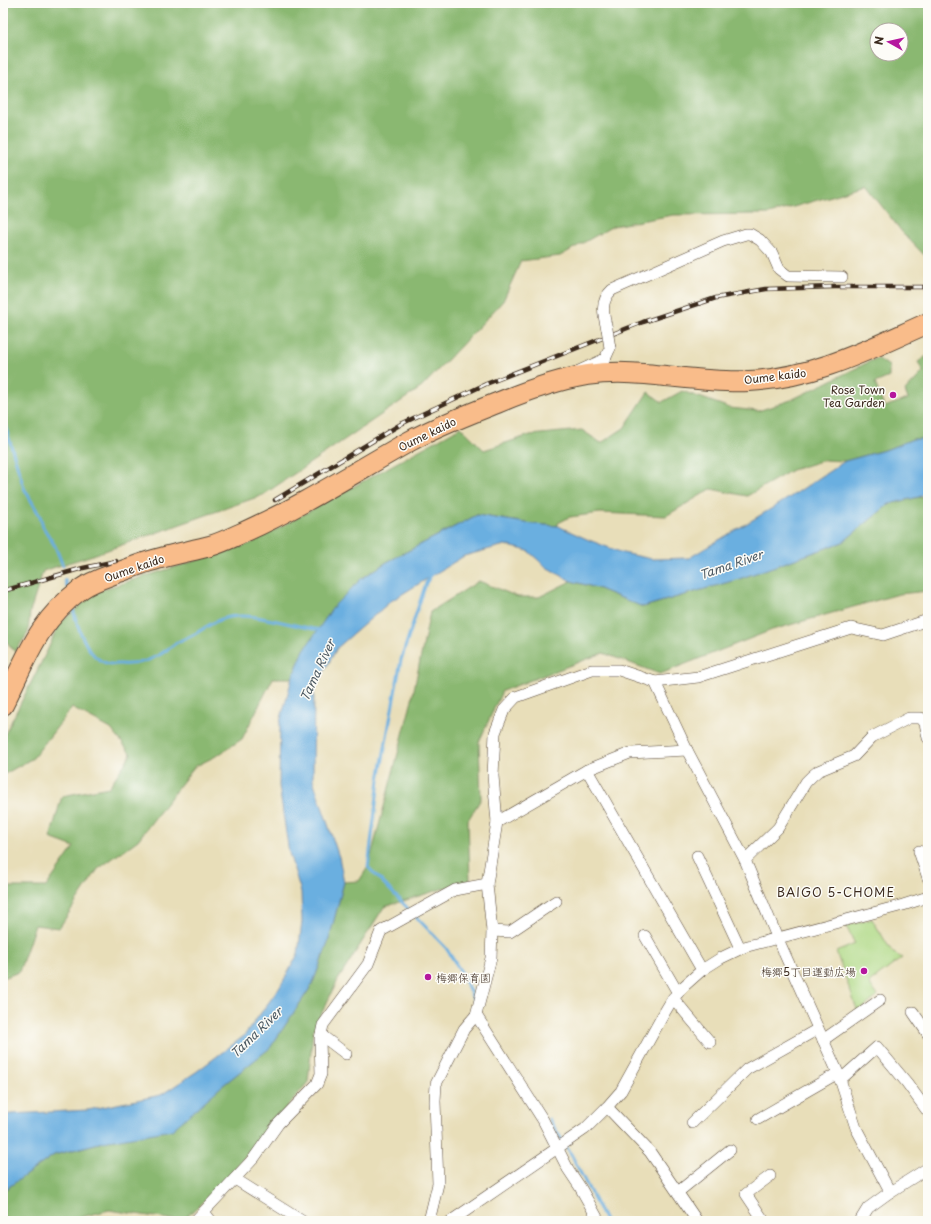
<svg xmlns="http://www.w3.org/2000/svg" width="931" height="1224" font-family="'Playpen Sans','Klee One',sans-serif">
  <rect width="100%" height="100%" fill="#fdfcf7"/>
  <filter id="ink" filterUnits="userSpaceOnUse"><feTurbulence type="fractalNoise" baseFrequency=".025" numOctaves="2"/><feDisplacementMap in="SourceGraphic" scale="8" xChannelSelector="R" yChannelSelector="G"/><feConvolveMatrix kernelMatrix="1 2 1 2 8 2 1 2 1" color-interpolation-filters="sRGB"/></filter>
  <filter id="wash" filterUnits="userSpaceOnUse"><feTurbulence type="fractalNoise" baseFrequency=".012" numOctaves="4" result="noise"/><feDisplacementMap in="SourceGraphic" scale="16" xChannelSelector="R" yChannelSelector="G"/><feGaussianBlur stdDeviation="0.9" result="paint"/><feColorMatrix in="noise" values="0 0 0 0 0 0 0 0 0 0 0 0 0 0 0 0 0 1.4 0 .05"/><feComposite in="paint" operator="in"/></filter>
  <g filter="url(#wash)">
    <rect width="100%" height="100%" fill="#e8deb9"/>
    <polygon fill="#add883" stroke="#748150" points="872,919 892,952 902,958 869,983 878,996 858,1012 836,952 855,944 846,926"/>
    <g fill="#8ab871" stroke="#627148" fill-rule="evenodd">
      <path d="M3 3H928V259L902 232 866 186 769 214 673 215 613 226 560 256 521 261 503 301 422 387 263 495 99 553 43 571 30 612 28 633 15 652 3 637ZM877 30H901V54H877Z"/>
      <polygon points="928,355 928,439 913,439 888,449 845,461 824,460 792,470 747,496 711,489 666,516 600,513 570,517 558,523 558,526 532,524 477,515 387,562 361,579 304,650 292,678 273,678 242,739 218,755 194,767 138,840 98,869 59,928 35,925 19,972 3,978 3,887 46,887 74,847 50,838 62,796 109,787 131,754 111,729 72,708 33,758 3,775 3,738 48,649 59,624 97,591 250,544 461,427 484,450 530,435 582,430 601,443 624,428 648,392 662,402 682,391 730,408 758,411 791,400 877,358 889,366 889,377 875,383 884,407 908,399 905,391 923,372 918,362"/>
      <polygon points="919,497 928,499 928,591 899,594 772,630 660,674 603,653 502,691 479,742 481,799 468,820 470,880 384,907 338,980 313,1031 308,1082 222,1184 182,1221 109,1210 66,1221 3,1221 3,1191 54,1155 103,1142 222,1086 270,1048 312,985 328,943 344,882 359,881 368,867 411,704 430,612 479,581 518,597 539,597 571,581 597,588 643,607 739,579 843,542 889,504"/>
    </g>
    <polygon fill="#6bafe0" stroke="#536c7f" points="913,439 928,439 928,493 919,497 889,504 843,542 739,579 643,607 597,588 571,581 546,567 528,551 505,545 464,556 391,601 337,648 314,690 313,780 339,857 344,882 328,943 312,985 270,1048 222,1086 172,1130 103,1142 54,1155 3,1191 3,1115 12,1114 88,1110 161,1095 196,1072 244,1036 280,987 298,954 302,922 301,892 289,853 279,786 280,722 292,678 304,650 334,606 361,579 387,562 477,515 532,524 558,526 589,540 623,553 652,559 689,558 784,501 845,461 888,449"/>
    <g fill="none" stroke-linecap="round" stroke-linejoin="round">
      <g stroke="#6bafe0" stroke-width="3">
        <polyline points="3,419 24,488 40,516 43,527 55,546 63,566"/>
        <polyline points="432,574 426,583 401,660 379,780 368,867 446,948 461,972 476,1005"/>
        <polyline points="65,580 67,587"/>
        <path d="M72 605C76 622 86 657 106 663 110 665 116 664 121 664 134 665 147 662 159 655 165 652 170 647 176 643 183 639 191 637 198 632 205 628 213 622 222 619 249 609 292 627 321 630"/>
        <polyline points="549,1119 571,1154 605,1221"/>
      </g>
    </g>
  </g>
  <g filter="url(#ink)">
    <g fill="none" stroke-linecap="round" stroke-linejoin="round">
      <g stroke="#554535" stroke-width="12">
        <g id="street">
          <path d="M607 329C603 314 600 301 612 290L723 241 746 234H750L760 240 772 253 779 269 788 276 842 277"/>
          <polyline points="579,371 605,359 610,348"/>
          <polyline points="655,682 687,750 745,860 777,937 838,1073 856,1128 890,1192"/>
          <polyline points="587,770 702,970"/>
          <polyline points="497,822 587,770 630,753 687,750"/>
          <polyline points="919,851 928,878"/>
          <polyline points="697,856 740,948"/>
          <polyline points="745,860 778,828 806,782 812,776 818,771 854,756 872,737 909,718 921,718 925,723 928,738"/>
          <polyline points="492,931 510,932 556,901"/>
          <polyline points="645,936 678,993"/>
          <polyline points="673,998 710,1042"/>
          <polyline points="913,1012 928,1034"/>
          <polyline points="476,1015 543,1120 568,1169 580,1187 599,1221"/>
          <polyline points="321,1035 346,1054"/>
          <polyline points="823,1040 880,1000"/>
          <polyline points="840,1080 877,1047 907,1083 928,1112"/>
          <polyline points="607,1107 650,1152 697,1221"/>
          <polyline points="758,1119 838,1073"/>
          <polyline points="692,1123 747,1069 818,1029"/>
          <polyline points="235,1179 302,1221"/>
          <polyline points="678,1192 730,1150"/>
          <polyline points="204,1212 211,1221"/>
          <polyline points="195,1221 254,1158 278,1124 317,1084 321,1074 320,1039 323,1025 368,964 381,931 455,890 487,884"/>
          <polyline points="429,1221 438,1184 435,1101 436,1084 464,1029 476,1015 491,958 492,931 487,884 497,822 493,776 495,733 504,710 516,697 592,670 619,670 655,682 698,677 851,628 883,635 928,620"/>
          <polyline points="451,1221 585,1129 607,1107 621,1091 663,1015 673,998 684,986 702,970 721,958 744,947 903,905 928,897"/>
          <polyline points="764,1221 746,1194 770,1176"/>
          <polyline points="860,1221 868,1208 890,1192 928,1168"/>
        </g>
      </g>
      <g stroke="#554535" stroke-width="22">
        <path id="highway" d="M3 705C27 658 36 623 81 589 92 581 106 577 119 572 131 568 142 563 154 560 172 554 191 551 210 546 221 543 233 537 244 532 302 506 355 472 410 441 438 426 467 415 497 403 526 391 556 380 587 375 641 367 695 384 749 381 815 378 869 349 928 323"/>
      </g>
      <use href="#street" stroke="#fff" stroke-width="11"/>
      <use href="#highway" stroke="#f9bc8a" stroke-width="20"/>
      <g stroke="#3b2a1e" stroke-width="4.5">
        <g id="rail">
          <polyline points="275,500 401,424 486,384 643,322 716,298 766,289 835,287 928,287"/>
          <polyline points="3,591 83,568 116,561"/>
        </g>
      </g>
      <use href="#rail" stroke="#fdfcf7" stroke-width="3" stroke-dasharray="9" stroke-linecap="butt"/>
      <g stroke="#554535" stroke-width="12" stroke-linecap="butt">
        <polyline id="street-bridge" points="607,329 610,348"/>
      </g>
      <use href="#street-bridge" stroke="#fff" stroke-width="11"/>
    </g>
  </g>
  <g fill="#b5179e" stroke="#fdfcf7" stroke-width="1.5">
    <circle cx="893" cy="395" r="4"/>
    <circle cx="864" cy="971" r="4"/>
    <circle cx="428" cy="977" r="4"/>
  </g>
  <g text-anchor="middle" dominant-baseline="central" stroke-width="3" stroke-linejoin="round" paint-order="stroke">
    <g font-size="11" fill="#3b2a1e" stroke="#fdfcf7">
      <text transform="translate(775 376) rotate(-7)">Oume kaido</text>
      <text transform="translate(427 434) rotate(-26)">Oume kaido</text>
      <text transform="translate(134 568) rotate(-19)">Oume kaido</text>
    </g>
    <g font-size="11" fill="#3b2a1e" stroke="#fdfcf7" text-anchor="end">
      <text x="885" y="389">Rose Town<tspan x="885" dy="13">Tea Garden</tspan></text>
      <text x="856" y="971">梅郷5丁目運動広場</text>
      <text x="436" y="977" text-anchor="start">梅郷保育園</text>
    </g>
    <g font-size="12" font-style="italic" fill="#4c5962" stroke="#fdfcf7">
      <text transform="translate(731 564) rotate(-19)">Tama River</text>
      <text transform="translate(317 670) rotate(-65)">Tama River</text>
      <text transform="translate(256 1032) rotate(-44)">Tama River</text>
    </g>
    <g font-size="12" letter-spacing="1" fill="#3b2a1e" stroke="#fdfcf7">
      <text x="836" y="892">BAIGO 5-CHOME</text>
    </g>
  </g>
  <rect width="931" height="1224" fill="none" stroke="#fdfcf7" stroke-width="16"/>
  <g transform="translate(889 42) rotate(278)"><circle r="19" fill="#fdfcf7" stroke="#afa8a0"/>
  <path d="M0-3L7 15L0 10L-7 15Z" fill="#b5179e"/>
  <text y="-6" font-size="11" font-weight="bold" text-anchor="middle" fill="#3b2a1e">N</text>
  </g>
</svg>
